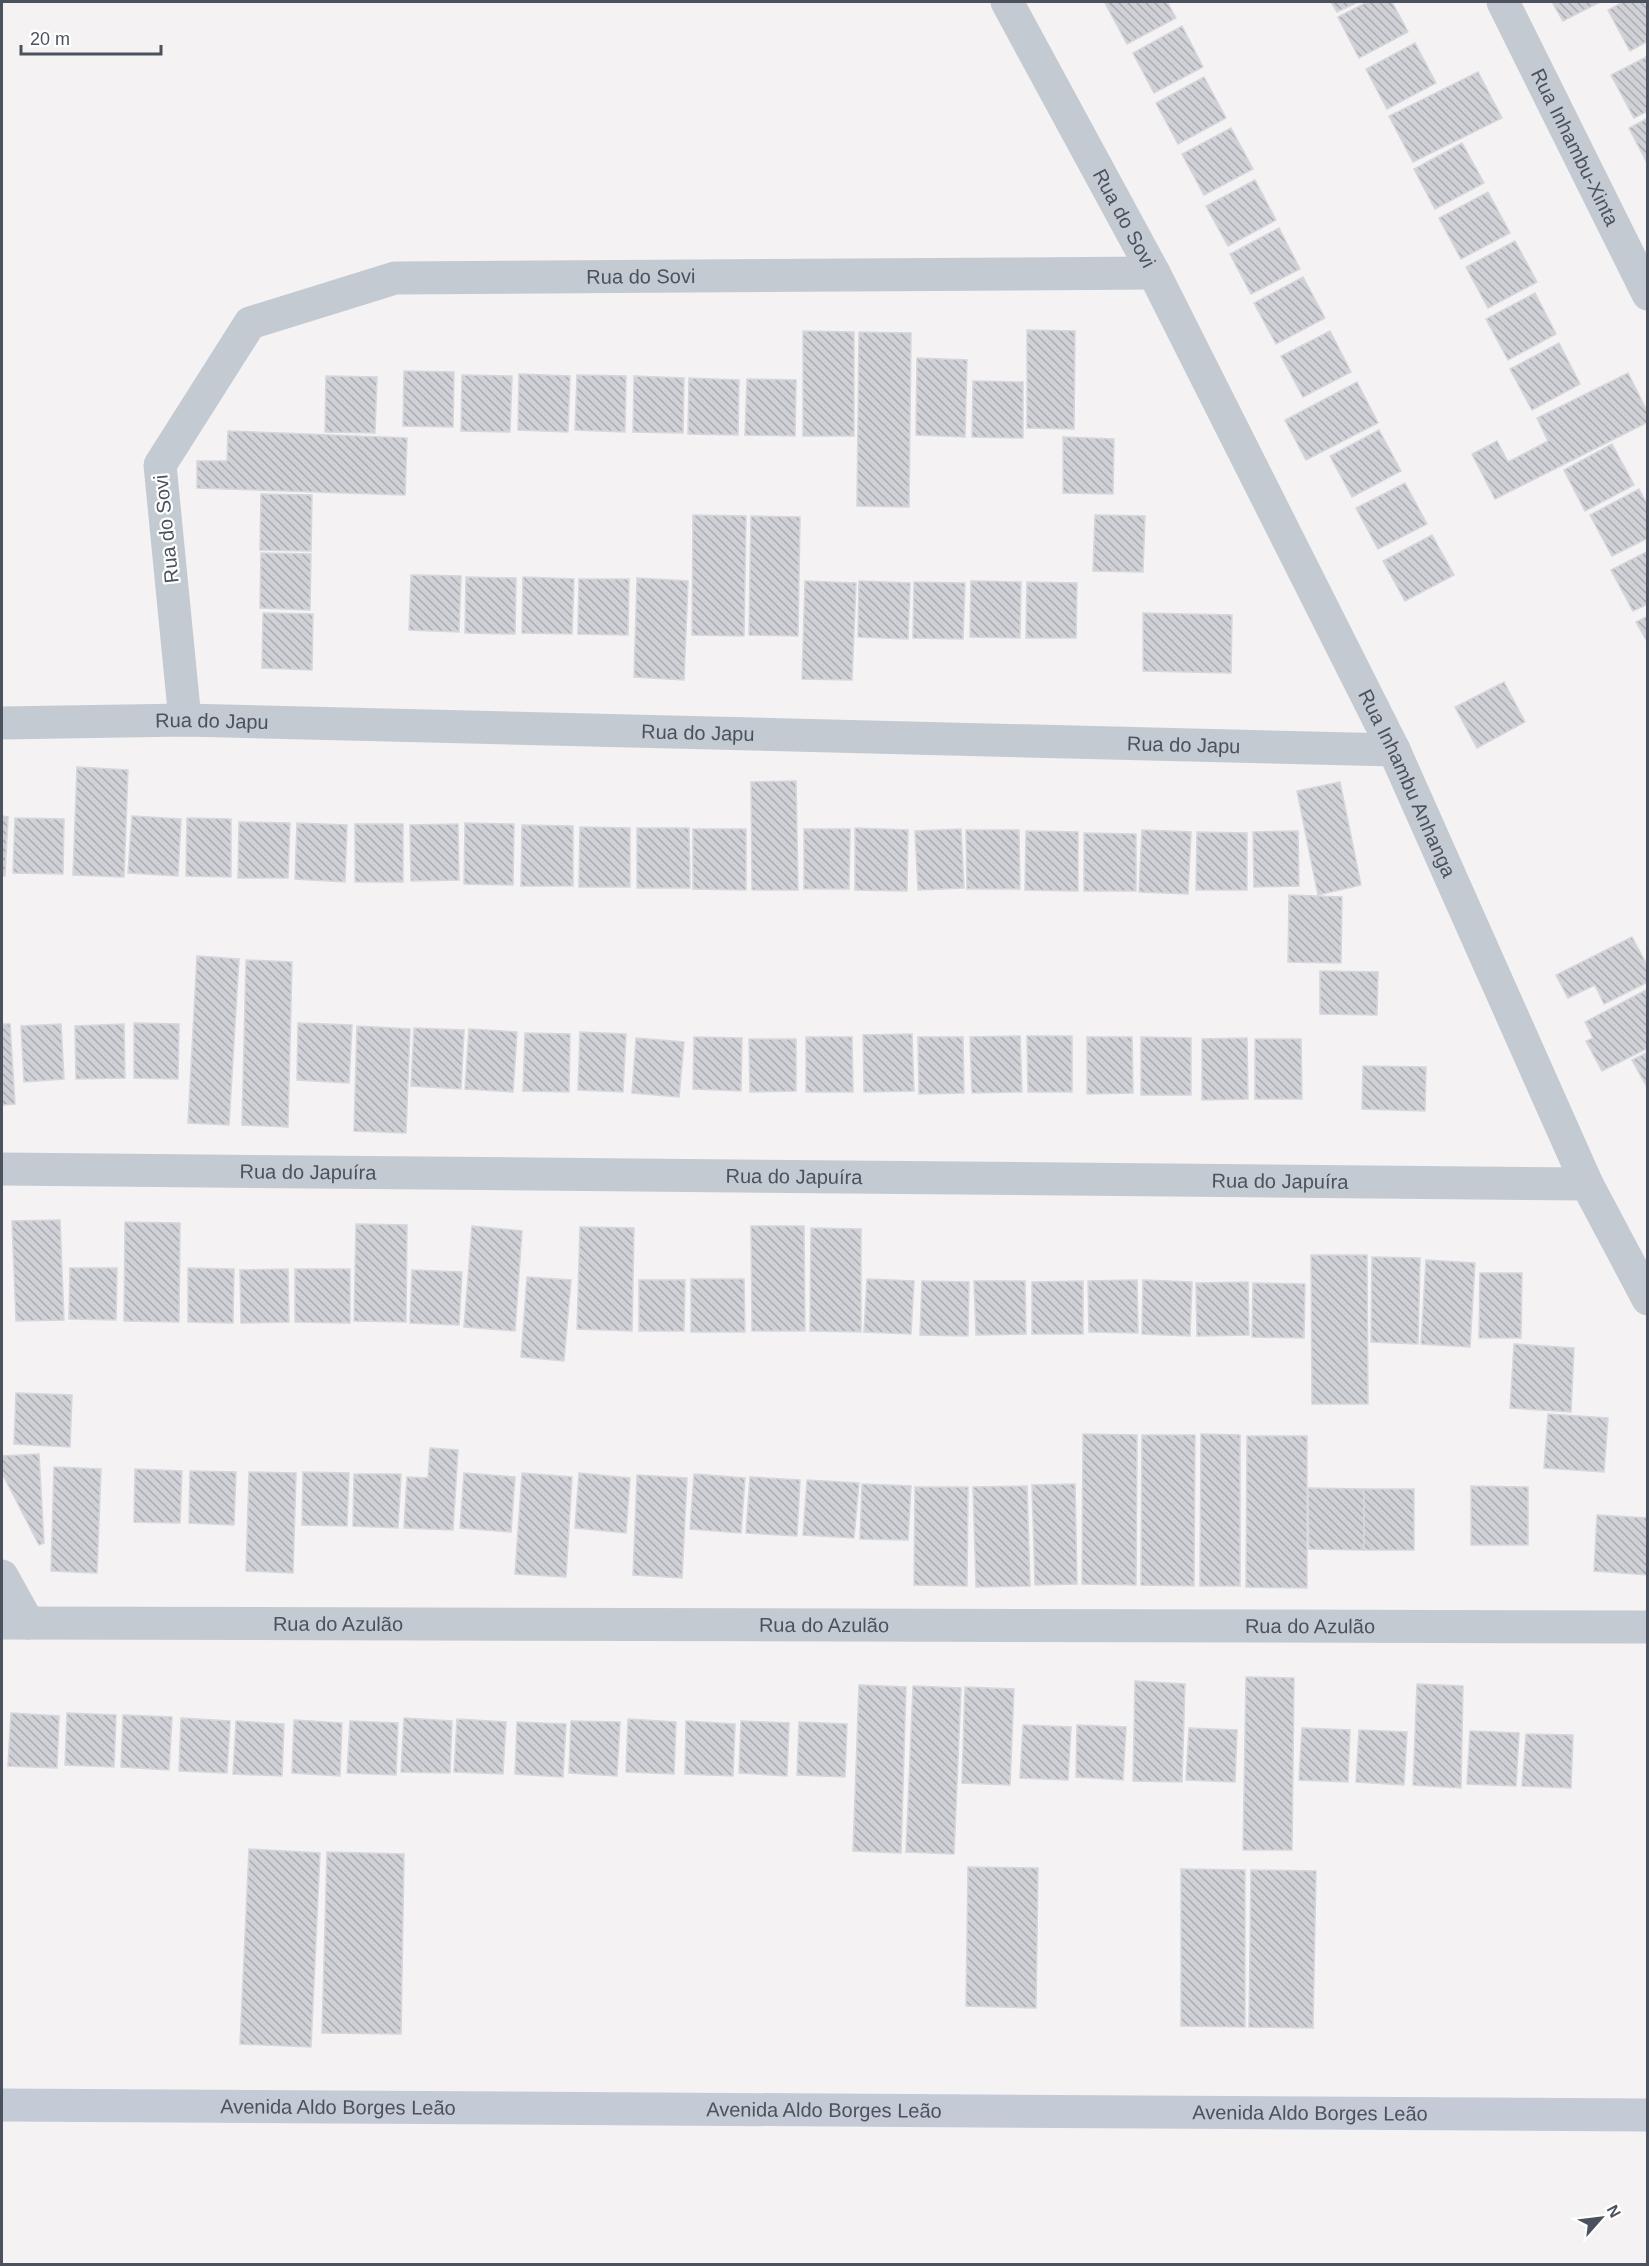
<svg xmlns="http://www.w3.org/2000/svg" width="1649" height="2266" font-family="Helvetica,sans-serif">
  <defs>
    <pattern id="building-back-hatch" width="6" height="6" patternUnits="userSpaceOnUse" patternTransform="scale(1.5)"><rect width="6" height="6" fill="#cfd1d6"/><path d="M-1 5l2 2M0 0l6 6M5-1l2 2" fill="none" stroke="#aaacb1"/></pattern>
  </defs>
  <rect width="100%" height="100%" fill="#f4f2f2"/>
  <g fill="url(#building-back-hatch)" stroke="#d6d7dd" stroke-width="1.5">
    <polygon points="1108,2 1167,2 1176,18 1127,44 1105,3"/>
    <polygon points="1331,2 1358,2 1337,12"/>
    <polygon points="1367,2 1392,2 1408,32 1359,58 1338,17"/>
    <polygon points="1552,2 1600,2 1563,21"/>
    <polygon points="1623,2 1648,2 1648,41 1630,51 1608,10"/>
    <polygon points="1182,26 1203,67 1154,93 1133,53"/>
    <polygon points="1415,43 1436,83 1387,109 1366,69"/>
    <polygon points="1648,56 1648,111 1634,118 1611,75"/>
    <polygon points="1478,72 1502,118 1413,162 1389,116"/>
    <polygon points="1204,77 1226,118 1178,144 1156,103"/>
    <polygon points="1648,118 1648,165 1629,128"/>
    <polygon points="1231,128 1253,169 1204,195 1182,154"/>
    <polygon points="1462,143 1484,183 1435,209 1414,169"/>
    <polygon points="1255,180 1276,220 1228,246 1206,206"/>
    <polygon points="1488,192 1510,233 1461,259 1439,218"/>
    <polygon points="1279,228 1300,269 1251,294 1230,254"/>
    <polygon points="1515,241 1537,282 1488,308 1466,267"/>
    <polygon points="1303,277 1325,318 1276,344 1254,303"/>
    <polygon points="1535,293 1556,334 1508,360 1486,319"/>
    <polygon points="1027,330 1075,331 1074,429 1027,428"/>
    <polygon points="803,331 854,332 854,436 803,436"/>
    <polygon points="1330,331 1351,372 1303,397 1281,356"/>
    <polygon points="859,332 911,333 909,507 857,506"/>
    <polygon points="1559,343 1580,384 1532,410 1510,369"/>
    <polygon points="917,358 967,360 965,437 916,435"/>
    <polygon points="404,371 454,372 453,427 403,426"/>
    <polygon points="1628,373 1648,413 1648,422 1495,499 1472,454 1497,441 1508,462 1548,441 1537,418"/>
    <polygon points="519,374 570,376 568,432 518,430"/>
    <polygon points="462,375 512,376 510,432 461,431"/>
    <polygon points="577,375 626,376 625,432 575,430"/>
    <polygon points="326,376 377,377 375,433 325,432"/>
    <polygon points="634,376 684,378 683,433 633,432"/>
    <polygon points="689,378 739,380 738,435 688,434"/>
    <polygon points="747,379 796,380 795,436 745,435"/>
    <polygon points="973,381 1023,382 1023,438 972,437"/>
    <polygon points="1357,382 1378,423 1306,460 1285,420"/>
    <polygon points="1379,430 1401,471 1352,497 1330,456"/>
    <polygon points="228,431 407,438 405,495 197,488 197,461 227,461"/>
    <polygon points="1063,437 1114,439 1113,494 1063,493"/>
    <polygon points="1612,444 1634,485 1585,511 1564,470"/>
    <polygon points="1405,483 1427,524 1378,549 1356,508"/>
    <polygon points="1639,489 1648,506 1648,538 1612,556 1590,515"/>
    <polygon points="261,494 312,495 311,551 260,550"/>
    <polygon points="693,515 746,516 744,636 692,635"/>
    <polygon points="1095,515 1145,516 1143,572 1093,571"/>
    <polygon points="751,516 800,517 798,636 749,635"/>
    <polygon points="1432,535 1454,575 1405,601 1383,561"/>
    <polygon points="1648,551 1648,604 1633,611 1611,570"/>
    <polygon points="261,553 311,554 310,610 260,608"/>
    <polygon points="411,575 461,576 459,632 409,630"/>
    <polygon points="466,577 516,578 515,634 465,633"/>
    <polygon points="523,577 574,579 572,634 522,633"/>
    <polygon points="637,578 688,581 684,680 634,677"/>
    <polygon points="579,579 629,579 628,635 578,634"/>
    <polygon points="805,581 856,583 852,680 802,679"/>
    <polygon points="859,581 910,583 908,639 858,637"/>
    <polygon points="971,581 1021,582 1020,638 970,637"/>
    <polygon points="914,582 965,583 963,639 913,638"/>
    <polygon points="1027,582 1077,583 1076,638 1026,638"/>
    <polygon points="263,613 313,614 312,670 262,668"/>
    <polygon points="1143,613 1232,615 1231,673 1143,671"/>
    <polygon points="1648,616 1648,643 1636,622"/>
    <polygon points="1504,682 1525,722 1477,748 1455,707"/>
    <polygon points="77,767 128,770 124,877 73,875"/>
    <polygon points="796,781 798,890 752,890 751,782"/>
    <polygon points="1340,782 1361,885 1318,895 1297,791"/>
    <polygon points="2,816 8,817 5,876 2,876"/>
    <polygon points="132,816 181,819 178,876 128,873"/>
    <polygon points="15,818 64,819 63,874 13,873"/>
    <polygon points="187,818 231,819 231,877 186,876"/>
    <polygon points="239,822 290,823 288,878 238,878"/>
    <polygon points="297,823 347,825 345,882 295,879"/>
    <polygon points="465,823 514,824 513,885 464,884"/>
    <rect x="355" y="824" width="48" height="58"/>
    <polygon points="458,824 459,880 411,881 410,825"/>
    <polygon points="522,825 573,826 573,886 521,886"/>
    <polygon points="580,827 630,828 630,887 579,887"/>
    <polygon points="637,828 689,828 690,888 637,888"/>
    <polygon points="855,828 908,830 907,891 855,890"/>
    <polygon points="693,829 746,829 746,890 693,889"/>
    <polygon points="804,829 850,829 849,889 804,889"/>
    <polygon points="961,829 964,888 918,890 915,831"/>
    <polygon points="966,830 1019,830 1020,889 967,889"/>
    <polygon points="1142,830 1191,832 1188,894 1139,892"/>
    <polygon points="1026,831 1078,832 1078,891 1025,890"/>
    <polygon points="1298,831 1299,886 1254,887 1253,832"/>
    <polygon points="1197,832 1247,833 1247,890 1196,890"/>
    <polygon points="1084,833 1136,834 1136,891 1084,891"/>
    <polygon points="1289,895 1342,897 1341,963 1288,962"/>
    <polygon points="1632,937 1648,967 1648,982 1604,1004 1595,985 1568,998 1556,975"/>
    <polygon points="197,956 239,959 229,1125 188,1123"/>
    <polygon points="246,960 292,962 288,1127 242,1125"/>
    <polygon points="1320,971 1378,972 1377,1015 1320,1014"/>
    <polygon points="1648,989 1648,1048 1602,1071 1586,1041 1593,1038 1585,1022"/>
    <polygon points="134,1023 179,1024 178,1079 134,1078"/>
    <polygon points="298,1023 352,1025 349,1083 297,1080"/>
    <polygon points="2,1024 10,1024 15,1104 2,1105"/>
    <polygon points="61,1024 64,1079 24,1082 21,1026"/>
    <polygon points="124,1024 125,1078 76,1079 75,1026"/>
    <polygon points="357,1026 410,1029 406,1133 354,1131"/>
    <polygon points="414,1028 464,1030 461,1089 411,1086"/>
    <polygon points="469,1029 517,1032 513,1092 465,1089"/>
    <polygon points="580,1032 626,1034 623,1092 578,1090"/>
    <polygon points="525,1033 570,1034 569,1092 523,1091"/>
    <polygon points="912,1034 914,1091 864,1092 863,1035"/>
    <polygon points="1020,1036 1022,1092 972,1093 970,1037"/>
    <polygon points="1027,1036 1072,1036 1072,1092 1028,1092"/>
    <polygon points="694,1037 742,1038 741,1091 693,1089"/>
    <polygon points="806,1037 852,1037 853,1092 806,1092"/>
    <polygon points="918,1037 963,1037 964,1093 919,1094"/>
    <polygon points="1087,1037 1132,1037 1133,1093 1087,1094"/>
    <polygon points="1141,1037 1191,1038 1191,1095 1141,1095"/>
    <polygon points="636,1038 684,1042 679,1097 632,1093"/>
    <polygon points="1247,1038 1248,1099 1202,1100 1202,1039"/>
    <polygon points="749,1039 796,1039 796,1091 750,1092"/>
    <polygon points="1255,1039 1301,1039 1302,1099 1255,1099"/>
    <polygon points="1648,1052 1648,1089 1632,1060"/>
    <polygon points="1363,1066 1426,1067 1425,1111 1362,1109"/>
    <polygon points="60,1220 64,1320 16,1321 12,1221"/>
    <polygon points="125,1222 180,1223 179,1322 124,1321"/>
    <polygon points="356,1224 407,1225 406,1322 354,1321"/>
    <polygon points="472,1226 522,1231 515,1331 464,1327"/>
    <polygon points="751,1226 804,1226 805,1331 752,1331"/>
    <polygon points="580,1227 634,1228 632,1331 577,1329"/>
    <polygon points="811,1228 861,1229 861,1332 810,1331"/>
    <polygon points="1311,1255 1367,1255 1368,1404 1312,1404"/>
    <polygon points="1372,1257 1420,1258 1418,1344 1371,1342"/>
    <polygon points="1426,1260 1475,1263 1470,1347 1421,1344"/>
    <polygon points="70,1268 117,1268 116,1320 69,1319"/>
    <polygon points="188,1268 234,1269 233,1323 188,1322"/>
    <polygon points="288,1269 289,1322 241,1323 240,1270"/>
    <polygon points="295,1269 350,1269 350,1323 295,1322"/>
    <polygon points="412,1270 462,1272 459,1325 410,1323"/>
    <polygon points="1480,1273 1522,1273 1521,1338 1479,1338"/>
    <polygon points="527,1277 571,1280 564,1361 521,1357"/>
    <polygon points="691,1279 744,1279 745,1332 691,1332"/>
    <polygon points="867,1279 914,1281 911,1334 864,1332"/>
    <polygon points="639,1280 685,1280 684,1331 639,1331"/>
    <polygon points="1137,1280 1138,1333 1089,1332 1088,1281"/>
    <polygon points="1143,1280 1192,1282 1190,1336 1142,1334"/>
    <polygon points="922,1281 969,1282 968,1336 920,1335"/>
    <polygon points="974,1281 1025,1281 1026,1334 976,1335"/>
    <polygon points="1083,1281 1083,1334 1032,1334 1032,1282"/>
    <polygon points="1248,1282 1249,1335 1197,1336 1196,1283"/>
    <polygon points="1253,1283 1305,1284 1304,1338 1252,1337"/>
    <polygon points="1514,1344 1574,1348 1571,1412 1510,1408"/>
    <polygon points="16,1393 72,1395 70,1447 14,1444"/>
    <polygon points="1548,1414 1608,1418 1604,1472 1544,1468"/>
    <polygon points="1083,1434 1137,1435 1136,1585 1082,1584"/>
    <polygon points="1201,1434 1240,1435 1240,1586 1200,1586"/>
    <polygon points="1142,1435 1195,1435 1194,1586 1141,1585"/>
    <polygon points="1247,1436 1307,1436 1307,1588 1246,1587"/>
    <polygon points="430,1448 458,1450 453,1530 404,1528 407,1477 428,1478"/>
    <polygon points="39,1454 44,1543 39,1545 2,1473 2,1456"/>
    <polygon points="54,1467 101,1469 97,1573 51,1571"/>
    <polygon points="135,1469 182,1471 180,1523 134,1522"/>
    <polygon points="190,1471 236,1472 234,1525 189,1523"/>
    <polygon points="249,1472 296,1473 293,1573 246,1571"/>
    <polygon points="303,1472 349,1473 347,1526 302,1525"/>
    <polygon points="464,1473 515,1477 511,1532 460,1528"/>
    <polygon points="522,1473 572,1477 566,1577 515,1574"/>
    <polygon points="579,1473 630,1478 626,1533 575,1528"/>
    <polygon points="354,1474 401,1474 398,1528 353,1526"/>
    <polygon points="694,1474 745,1478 741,1533 690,1529"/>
    <polygon points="637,1475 687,1478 682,1578 633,1575"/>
    <polygon points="750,1477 800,1480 797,1536 746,1533"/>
    <polygon points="807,1480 859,1483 854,1538 803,1535"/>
    <polygon points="862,1484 911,1486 908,1540 860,1539"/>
    <polygon points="1075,1484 1077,1584 1035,1585 1032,1485"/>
    <polygon points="1027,1486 1030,1586 976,1587 973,1487"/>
    <polygon points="1471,1486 1528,1487 1528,1545 1471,1545"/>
    <polygon points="915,1487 968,1487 967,1586 914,1585"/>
    <polygon points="1308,1488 1364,1489 1364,1550 1309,1549"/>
    <rect x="1364" y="1489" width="50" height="61"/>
    <polygon points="1597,1515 1648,1518 1648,1575 1594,1571"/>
    <polygon points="1246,1677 1294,1678 1292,1850 1243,1850"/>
    <polygon points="1135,1681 1185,1684 1182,1782 1133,1781"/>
    <polygon points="1417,1684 1463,1686 1461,1788 1413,1785"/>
    <polygon points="859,1685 906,1687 901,1853 853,1851"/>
    <polygon points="913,1686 961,1688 954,1854 906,1852"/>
    <polygon points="965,1687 1014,1689 1010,1785 962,1783"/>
    <polygon points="11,1713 59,1716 57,1768 8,1766"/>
    <polygon points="67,1713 116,1715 114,1767 65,1765"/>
    <polygon points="123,1715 172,1717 169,1770 121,1767"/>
    <polygon points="181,1718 230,1721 227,1773 179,1771"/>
    <polygon points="404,1718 452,1721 450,1773 401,1772"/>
    <polygon points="457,1719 506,1722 503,1774 454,1772"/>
    <polygon points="628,1719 676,1722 674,1774 626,1772"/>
    <polygon points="294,1720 342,1723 340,1776 292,1773"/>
    <polygon points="236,1721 284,1724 282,1776 233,1774"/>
    <polygon points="350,1721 398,1723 396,1775 347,1773"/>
    <polygon points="571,1721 620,1722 617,1776 569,1773"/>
    <polygon points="686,1721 735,1724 733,1776 685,1774"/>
    <polygon points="741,1721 789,1723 787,1776 739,1773"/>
    <polygon points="517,1722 566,1724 563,1777 515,1774"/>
    <polygon points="799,1722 847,1724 845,1777 797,1775"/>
    <polygon points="1023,1725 1071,1727 1068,1780 1020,1778"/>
    <polygon points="1077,1725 1126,1727 1123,1780 1076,1777"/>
    <polygon points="1189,1728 1237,1730 1235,1782 1186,1780"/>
    <polygon points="1302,1728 1350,1730 1348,1782 1299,1780"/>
    <polygon points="1359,1730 1407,1732 1404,1785 1356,1782"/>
    <polygon points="1470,1731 1519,1733 1516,1786 1467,1784"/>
    <polygon points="1526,1734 1573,1735 1571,1788 1522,1786"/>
    <polygon points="249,1849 320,1853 311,2047 240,2044"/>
    <polygon points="327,1852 404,1854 401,2034 322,2033"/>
    <polygon points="968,1867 1038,1868 1036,2008 966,2006"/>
    <polygon points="1181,1869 1245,1870 1245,2027 1181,2026"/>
    <polygon points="1251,1870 1316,1871 1313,2028 1249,2027"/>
  </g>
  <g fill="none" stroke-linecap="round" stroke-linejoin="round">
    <g stroke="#c4cad2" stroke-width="33">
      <path id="s1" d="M1007 2 1154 273 1394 750 1587 1184 1648 1299"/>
      <path id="s2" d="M1503 2 1648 294"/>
      <path id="s3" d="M185 720 160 465 250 323 395 278 1154 273"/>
      <path id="s4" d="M2 723 185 720 1394 750"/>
      <path id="s5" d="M2 1169 1587 1184"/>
      <polyline points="2,1576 28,1623"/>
      <path id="s6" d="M2 1623 1648 1627"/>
    </g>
    <path stroke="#c4cbd7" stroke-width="33" id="s7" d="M2 2105 1648 2115"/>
  </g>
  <g text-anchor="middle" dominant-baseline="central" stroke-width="4.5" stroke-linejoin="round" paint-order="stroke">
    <g font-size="20" fill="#4b525e" stroke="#fff">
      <text stroke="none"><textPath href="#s2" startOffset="162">Rua Inhambu-Xinta</textPath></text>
      <text stroke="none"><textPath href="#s1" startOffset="246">Rua do Sovi</textPath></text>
      <text stroke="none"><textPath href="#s3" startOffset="822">Rua do Sovi</textPath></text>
      <text transform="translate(166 529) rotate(-96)">Rua do Sovi</text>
      <text stroke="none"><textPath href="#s4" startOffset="210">Rua do Japu</textPath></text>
      <text stroke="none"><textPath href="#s4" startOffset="696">Rua do Japu</textPath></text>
      <text stroke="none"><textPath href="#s4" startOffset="1182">Rua do Japu</textPath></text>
      <text stroke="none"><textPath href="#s1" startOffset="878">Rua Inhambu Anhanga</textPath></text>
      <text stroke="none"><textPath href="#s5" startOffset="306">Rua do Japuíra</textPath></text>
      <text stroke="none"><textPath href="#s5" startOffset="792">Rua do Japuíra</textPath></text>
      <text stroke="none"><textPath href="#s5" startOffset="1278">Rua do Japuíra</textPath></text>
      <text stroke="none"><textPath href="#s6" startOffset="336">Rua do Azulão</textPath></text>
      <text stroke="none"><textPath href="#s6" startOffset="822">Rua do Azulão</textPath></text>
      <text stroke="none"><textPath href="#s6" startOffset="1308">Rua do Azulão</textPath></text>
      <text stroke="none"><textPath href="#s7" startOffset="336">Avenida Aldo Borges Leão</textPath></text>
      <text stroke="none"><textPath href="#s7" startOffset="822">Avenida Aldo Borges Leão</textPath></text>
      <text stroke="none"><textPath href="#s7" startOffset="1308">Avenida Aldo Borges Leão</textPath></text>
    </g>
  </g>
  <rect width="1649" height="2266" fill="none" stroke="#4b525e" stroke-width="6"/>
  <g transform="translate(1601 2218) rotate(62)" stroke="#ffffff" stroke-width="4.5" paint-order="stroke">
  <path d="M0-4.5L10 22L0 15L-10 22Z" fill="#4b525e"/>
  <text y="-9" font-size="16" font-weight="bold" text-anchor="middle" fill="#4b525e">N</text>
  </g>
  <path d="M21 45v9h140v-9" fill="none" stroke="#4b525e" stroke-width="3"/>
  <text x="30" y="45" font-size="18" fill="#4b525e" stroke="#ffffff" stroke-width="4.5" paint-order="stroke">20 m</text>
</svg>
